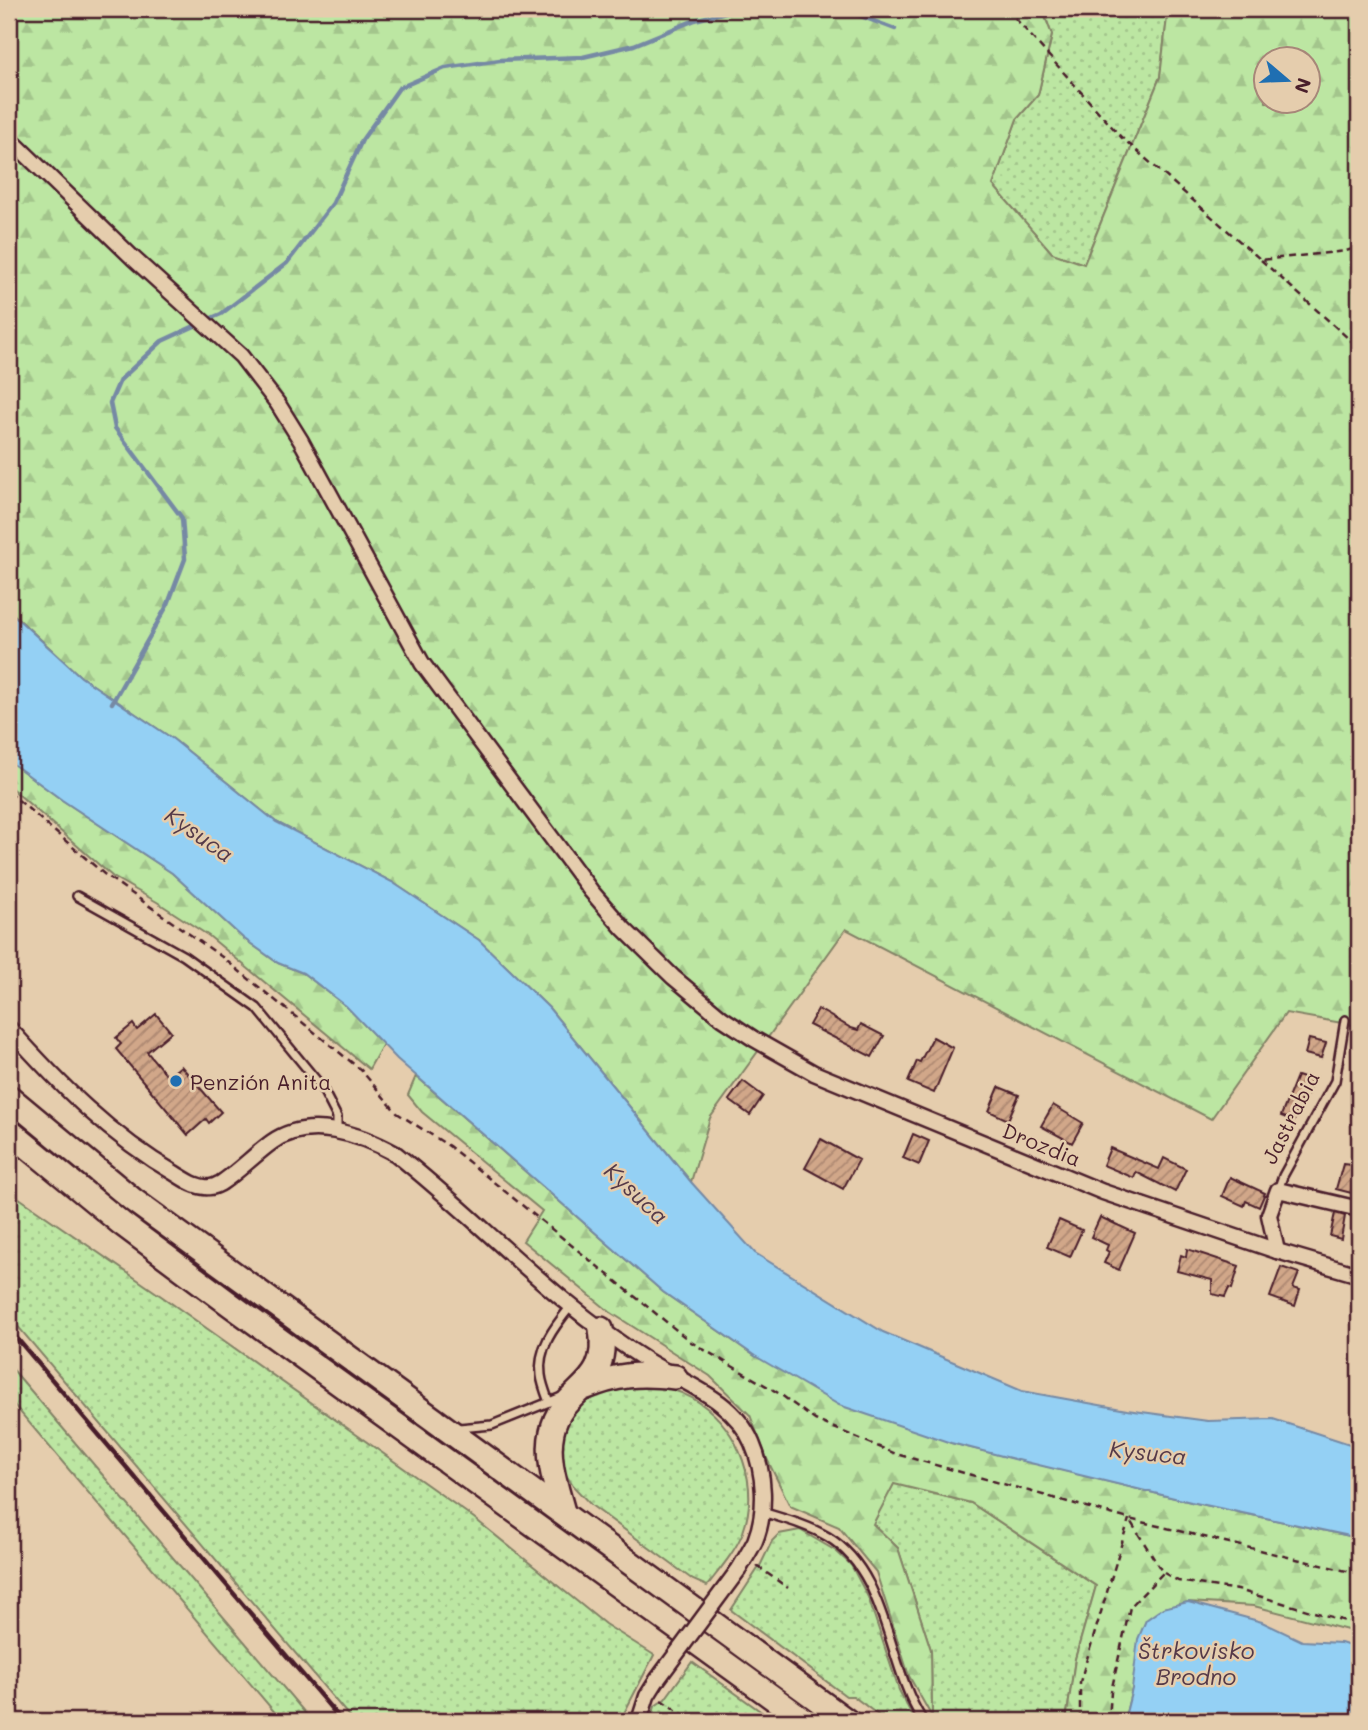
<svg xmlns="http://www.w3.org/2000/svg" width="1368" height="1730" font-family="Mali,sans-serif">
  <defs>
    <pattern id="grass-dots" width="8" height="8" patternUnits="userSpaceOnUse" patternTransform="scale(1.75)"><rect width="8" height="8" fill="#bce6a2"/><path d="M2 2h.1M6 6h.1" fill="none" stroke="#a3c58c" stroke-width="1.8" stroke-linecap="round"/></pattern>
    <pattern id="forest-firs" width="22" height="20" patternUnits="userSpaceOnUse" patternTransform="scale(1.75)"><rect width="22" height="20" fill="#bce6a2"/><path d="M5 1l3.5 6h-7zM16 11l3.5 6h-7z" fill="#a3c58c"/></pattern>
    <pattern id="building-hatch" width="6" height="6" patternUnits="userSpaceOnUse" patternTransform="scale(1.75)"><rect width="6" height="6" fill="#d1a789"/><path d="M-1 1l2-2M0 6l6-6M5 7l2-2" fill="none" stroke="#ac8770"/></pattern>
  </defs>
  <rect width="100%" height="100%" fill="#e5cdad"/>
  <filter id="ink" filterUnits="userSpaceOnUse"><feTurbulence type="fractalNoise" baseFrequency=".0143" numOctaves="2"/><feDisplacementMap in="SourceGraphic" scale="14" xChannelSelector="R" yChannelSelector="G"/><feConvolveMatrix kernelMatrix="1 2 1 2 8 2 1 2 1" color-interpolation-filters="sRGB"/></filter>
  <g filter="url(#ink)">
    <g fill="url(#grass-dots)" stroke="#838266" stroke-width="2">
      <polygon points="1043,9 1168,9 1160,77 1084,264 1052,253 993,185 1017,119 1038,95 1052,35"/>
      <polygon points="9,1191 164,1298 474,1518 605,1624 654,1655 620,1721 353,1721 9,1316"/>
      <polygon points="9,1365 312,1721 282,1721 9,1399"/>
      <path d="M655 1384C670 1389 686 1393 700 1403 740 1431 760 1485 743 1532 735 1552 720 1569 707 1586L693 1580 591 1505 573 1486 561 1467 560 1446 564 1427 573 1406 614 1385Z"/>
      <polygon points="893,1483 971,1503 1096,1586 1075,1659 1066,1721 937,1721 932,1717 931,1650 898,1548 873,1524"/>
      <polygon points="800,1530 836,1551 851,1565 868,1597 899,1690 915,1721 886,1721 853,1696 846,1696 731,1610 761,1564 772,1541 779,1534"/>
      <polygon points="692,1662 774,1721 651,1721 655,1706 665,1699"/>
    </g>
    <g fill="url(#forest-firs)" stroke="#838266" stroke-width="2" fill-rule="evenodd">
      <path d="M9 9H1042L1052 35 1038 95 1017 119 993 185 1052 253 1084 264 1160 77 1168 9H1359V1026L1286 1013 1211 1119 846 929 710 1118 691 1182 549 1008 479 940 392 882 276 822 173 739 81 677 9 610ZM1266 60H1308V102H1266Z"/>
      <polygon points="9,761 62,800 172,873 243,938 278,963 303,973 346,1006 383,1044 369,1069 209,936 157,902 113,877 9,786"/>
      <polygon points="416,1076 663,1292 755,1356 951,1443 1191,1502 1359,1538 1359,1633 1254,1606 1188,1602 1163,1608 1132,1689 1124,1721 1066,1721 1075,1659 1096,1586 971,1503 894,1484 873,1524 898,1548 931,1650 932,1717 909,1676 876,1572 839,1527 790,1506 767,1459 750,1415 710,1376 610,1312 523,1241 542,1211 422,1112 408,1095"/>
    </g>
    <g fill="#94d0f4" stroke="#7689a4" stroke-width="2">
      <polygon points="9,611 81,677 173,739 276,822 392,882 479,940 549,1008 691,1182 755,1253 883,1332 1022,1391 1127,1410 1208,1421 1273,1419 1359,1447 1359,1538 1191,1502 1022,1461 951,1443 839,1405 755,1356 663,1292 397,1059 346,1006 303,973 278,963 243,938 172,873 62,800 9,761"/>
      <polygon points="1188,1602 1262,1622 1302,1641 1341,1643 1359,1649 1359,1721 1124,1721 1132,1689 1138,1639 1146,1620 1163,1608"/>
    </g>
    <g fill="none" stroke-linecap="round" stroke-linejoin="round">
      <g stroke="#7689a4" stroke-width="4.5">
        <polyline points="830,9 850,12 895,29"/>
        <polyline points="207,320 221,314 287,263 333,203 362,140 399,88 445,68 500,60 583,57 634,45 695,20 737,9"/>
        <polyline points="112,703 168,604 185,559 182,518 115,428 110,403 120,380 162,341 199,324"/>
      </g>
    </g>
    <g fill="url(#building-hatch)" stroke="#4a1f2b" stroke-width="2">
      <polygon points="818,1009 851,1028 858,1030 861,1024 884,1036 872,1057 809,1025"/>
      <polygon points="156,1014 171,1032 147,1052 168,1077 181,1066 221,1112 209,1123 206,1119 188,1135 116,1049 121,1044 116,1038 133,1024 137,1030"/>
      <polygon points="933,1037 953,1048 934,1093 908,1082 917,1061 920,1062"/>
      <polygon points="1309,1039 1326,1043 1321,1058 1305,1054"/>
      <polygon points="1297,1076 1312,1081 1307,1095 1303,1093 1294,1121 1281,1116"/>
      <polygon points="743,1081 763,1096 750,1115 729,1100"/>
      <polygon points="999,1087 1019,1095 1008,1120 989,1111"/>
      <polygon points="1053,1105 1083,1123 1072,1143 1041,1126"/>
      <polygon points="913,1134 929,1141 919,1165 903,1158"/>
      <polygon points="821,1139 859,1160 843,1189 805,1168"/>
      <polygon points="1110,1148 1159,1169 1164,1158 1186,1169 1175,1192 1136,1172 1134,1178 1103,1165"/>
      <polygon points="1343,1164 1359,1166 1359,1195 1336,1189"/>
      <polygon points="1230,1177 1265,1193 1259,1207 1246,1201 1244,1206 1222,1196"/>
      <polygon points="1335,1213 1345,1216 1341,1239 1330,1236"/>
      <polygon points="1100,1217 1135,1233 1119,1270 1104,1263 1109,1252 1106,1250 1108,1245 1091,1237"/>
      <polygon points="1059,1220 1082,1230 1070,1257 1047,1247"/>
      <polygon points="1187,1249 1239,1266 1232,1289 1229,1288 1225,1297 1212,1294 1212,1280 1177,1271 1181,1255 1186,1257"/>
      <polygon points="1281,1267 1299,1273 1293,1288 1300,1290 1295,1306 1270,1297"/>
    </g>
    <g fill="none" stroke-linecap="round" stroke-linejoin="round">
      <g stroke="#4a1f2b" stroke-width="12">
        <g id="service">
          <polyline points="77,896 184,956 257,1008 321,1086 337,1117 337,1131"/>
          <polyline points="1278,1190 1283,1176 1335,1081 1345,1020"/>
          <path d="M549 1402C546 1394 542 1384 541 1375 537 1348 555 1326 571 1306"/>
          <polyline points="459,1428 492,1425 564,1396"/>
          <path d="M762 1512C785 1519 808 1525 828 1537 889 1574 886 1664 923 1721"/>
        </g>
      </g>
      <g stroke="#4a1f2b" stroke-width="19">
        <g id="minor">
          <polyline points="9,138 133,258 241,356 278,404 301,441 422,663 591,891 623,928 673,977 722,1018 754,1039 814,1073 1103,1192 1277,1251 1359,1275"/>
          <path d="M9 1028C59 1084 110 1136 176 1174 186 1180 198 1189 210 1187 214 1187 217 1185 221 1183 239 1171 254 1155 272 1142 309 1116 360 1134 396 1154 481 1221 554 1303 646 1360 684 1384 733 1398 752 1443 765 1473 767 1511 755 1541 750 1551 744 1560 739 1569"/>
          <polyline points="1277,1251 1269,1215 1278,1190 1359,1209"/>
          <polyline points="639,1721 647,1696 657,1680"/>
        </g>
      </g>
      <g stroke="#4a1f2b" stroke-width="28">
        <g id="primary">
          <polyline points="9,1097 133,1200 847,1721"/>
          <polyline points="9,1131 121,1223 231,1305 805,1721"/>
          <path d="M584 1388C617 1374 640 1373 675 1377"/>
          <path d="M563 1512C556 1486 546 1459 552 1432 562 1385 611 1390 601 1329"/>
        </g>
      </g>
      <g stroke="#4a1f2b" stroke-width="2.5" stroke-dasharray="7 5" stroke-linecap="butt">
        <polyline points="1007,9 1121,137 1261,260 1346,251 1359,247"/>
        <polyline points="1261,260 1359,348"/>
        <polyline points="9,792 104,874 222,957 361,1070 397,1113 449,1146 691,1342 780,1394 815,1420 896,1454 1129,1519 1359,1574"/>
        <polyline points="757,1566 788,1588"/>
        <polyline points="1164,1573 1178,1581 1238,1590 1359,1625"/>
        <polyline points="661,1700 693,1721"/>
        <polyline points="1080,1721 1080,1682 1129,1519"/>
        <polyline points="1109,1721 1111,1692 1130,1607 1163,1573 1129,1519"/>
      </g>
      <use href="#service" stroke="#e5cdad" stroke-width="7"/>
      <use href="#minor" stroke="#e5cdad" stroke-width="14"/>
      <use href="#primary" stroke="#e5cdad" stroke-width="23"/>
      <polyline stroke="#4a1f2b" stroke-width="4.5" points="9,1329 342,1721"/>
      <g stroke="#4a1f2b" stroke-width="19" stroke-linecap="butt">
        <polyline id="minor-bridge" points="657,1680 739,1569"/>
      </g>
      <use href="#minor-bridge" stroke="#e5cdad" stroke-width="14"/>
    </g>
  </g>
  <circle fill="#1f6fb2" stroke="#e5cdad" stroke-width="2.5" cx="176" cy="1081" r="7"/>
  <g text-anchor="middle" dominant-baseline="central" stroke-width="5" stroke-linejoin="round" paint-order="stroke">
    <g font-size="21" fill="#4a1f2b" stroke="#e5cdad" text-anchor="start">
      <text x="190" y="1081">Penzión Anita</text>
    </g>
    <g font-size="21" fill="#4a1f2b" stroke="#e5cdad">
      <text transform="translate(1290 1117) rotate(-63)">Jastrabia</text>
      <text transform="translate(1042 1144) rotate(22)">Drozdia</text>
    </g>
    <g font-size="23" font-style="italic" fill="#553a49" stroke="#e5cdad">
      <text transform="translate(200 834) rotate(35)">Kysuca</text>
      <text transform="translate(637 1193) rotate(43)">Kysuca</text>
      <text transform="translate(1148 1452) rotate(6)">Kysuca</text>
      <text x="1196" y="1650">Štrkovisko<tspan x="1196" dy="26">Brodno</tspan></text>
    </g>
  </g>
  <rect width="1368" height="1730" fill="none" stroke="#e5cdad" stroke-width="35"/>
  <rect x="18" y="18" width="1333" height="1695" fill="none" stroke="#4a1f2b" stroke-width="2.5" filter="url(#ink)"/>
  <g transform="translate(1287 80) rotate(109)"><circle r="33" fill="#e5cdad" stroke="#a78779" stroke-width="2"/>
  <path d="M0-5L12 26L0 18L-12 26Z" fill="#1f6fb2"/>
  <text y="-10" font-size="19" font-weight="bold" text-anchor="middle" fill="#4a1f2b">N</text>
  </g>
</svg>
